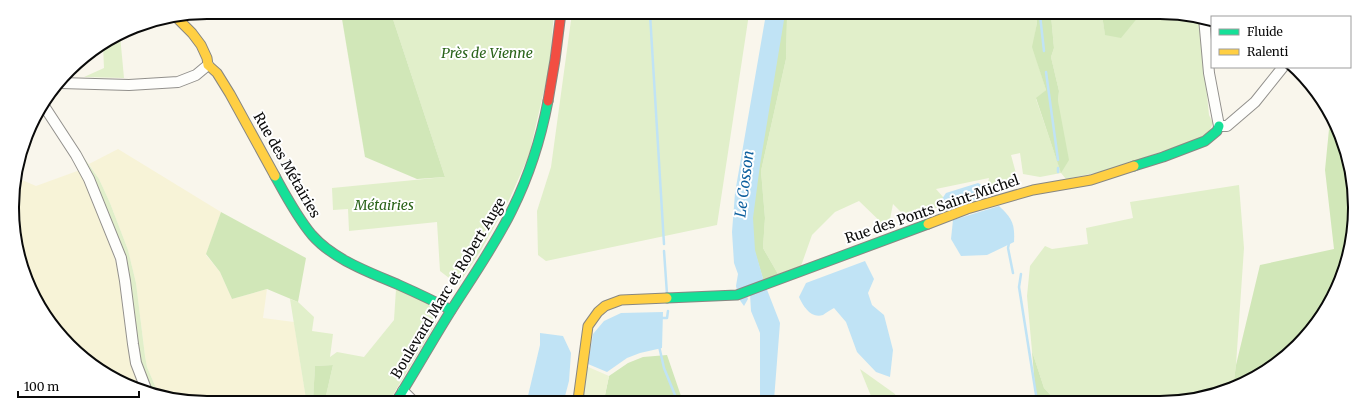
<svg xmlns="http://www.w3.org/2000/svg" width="1367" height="415" font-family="Merriweather,serif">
  <rect width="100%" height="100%" fill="#f9f6ec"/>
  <g fill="#f7f3d7">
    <polygon points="118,149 221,212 206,255 220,272 232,299 267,289 263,318 294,322 306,399 169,399 159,395 147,367 145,356 136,283 128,250 110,203 99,179 89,164"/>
    <polygon points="80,170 92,195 108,237 119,273 135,377 140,387 99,370 45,316 19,258 14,182 15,177 36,186"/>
  </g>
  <g fill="#e1efca">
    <polygon points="391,13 554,13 549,69 529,155 509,200 480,252 458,285 440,271 437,222 349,231 348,209 333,210 332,188 445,177"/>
    <polygon points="572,13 749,14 717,225 546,261 538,255 537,211 551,167"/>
    <polygon points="788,14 1036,15 1037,23 1033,47 1046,90 1036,99 1061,172 1058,101 1059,91 1051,57 1054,48 1051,15 1102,15 1105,34 1139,16 1199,16 1209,115 1213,123 1209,132 1198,139 1105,171 1066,179 1061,173 1040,177 1023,174 1020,153 1011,155 1017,177 986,193 989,178 936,189 950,205 904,215 893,204 888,229 859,201 835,212 812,235 801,266 778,274 763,248 765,218 761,171 786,59 787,18"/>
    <polygon points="120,35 124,78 84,77 104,68 103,45"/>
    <polygon points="75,145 99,179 110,203 128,250 136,283 145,356 147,367 159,395 148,391 143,380 127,277"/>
    <polygon points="1239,185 1244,248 1236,365 1233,388 1185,401 1056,401 1044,388 1032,351 1027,296 1030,266 1045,246 1052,249 1088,244 1086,228 1133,218 1130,202"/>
    <path d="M396 289C404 293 425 300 431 305 436 310 437 317 436 323L390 400H325L333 365 315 366 313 400 306 399 290 299 298 302 314 317 312 331 333 334 330 357 337 352 364 357 394 320Z"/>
    <polygon points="860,369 895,394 898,401 873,401"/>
  </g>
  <g fill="#d1e7b8">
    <polygon points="341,13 391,13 445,177 417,179 365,157"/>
    <polygon points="780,14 788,14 787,18 786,59 761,171 765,218 763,248 778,274 764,282 747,226"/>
    <polygon points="1036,15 1051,15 1054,48 1051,57 1059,91 1058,101 1069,160 1061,173 1036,98 1046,90 1032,47 1037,23"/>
    <polygon points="1102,15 1139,16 1121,38 1105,35"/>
    <polygon points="1330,119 1351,170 1351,246 1329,305 1289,354 1233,388 1236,365 1260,265 1334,249 1325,170"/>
    <polygon points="221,212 306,258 298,302 267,289 232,299 220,272 206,254"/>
    <polygon points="1032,351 1044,388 1056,401 1036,401"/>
    <polygon points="667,355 681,396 684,400 604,400 609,376 628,363 643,357"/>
    <polygon points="333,365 325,400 313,400 315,366"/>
  </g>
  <polygon fill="#ecf3d4" points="586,366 609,376 604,400 580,400"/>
  <g fill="#c0e3f5">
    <polygon points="766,14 785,14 760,165 753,218 755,250 764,282 780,323 774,400 760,400 760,333 751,311 750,294 745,289 748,299 744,306 739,299 736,286 738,274 734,263 732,232 735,193"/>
    <polygon points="978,183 984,186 984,195 978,199 943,211 940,202 946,193"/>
    <path d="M999 206C1012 218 1015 224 1014 242L987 255 961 256 951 239 953 220Z"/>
    <path d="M865 261 874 279 868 293 872 305 884 315 893 350 890 377 876 372 857 352 846 322 834 308C830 310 826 313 823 315 811 319 803 306 799 297L806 283Z"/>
    <polygon points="663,312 662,348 640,353 627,358 607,372 588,364 593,334 604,321 621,313"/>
    <polygon points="540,333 563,336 571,353 569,381 564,400 527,400 540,345"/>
  </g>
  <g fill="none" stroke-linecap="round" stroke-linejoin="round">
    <g stroke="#c0e3f5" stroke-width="2.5">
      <polyline points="650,14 664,244"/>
      <polyline points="1040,15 1044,51"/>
      <polyline points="1046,72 1058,160"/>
      <polyline points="1058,168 1058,172"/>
      <polyline points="1009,243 1008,248 1013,273"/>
      <polyline points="664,251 667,294"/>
      <polyline points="1021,274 1019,287 1037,401"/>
      <polyline points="660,318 667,318 668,311"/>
      <polyline points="659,346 664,368 677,400"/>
    </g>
    <g stroke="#92908c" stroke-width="12">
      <g id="street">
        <polyline points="1204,18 1209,73 1219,126 1227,126 1255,102 1283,67"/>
        <polyline points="61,83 129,85 178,82 196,75 208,65"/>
        <polyline points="44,106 76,155 89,179 121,258 125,281 133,344 136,363 146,389"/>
        <polyline points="403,391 412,400"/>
      </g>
    </g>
    <g stroke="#888782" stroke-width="11">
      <g id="fast">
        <polyline points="1134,166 1163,157 1205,141 1217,131 1219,126"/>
        <path d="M275 176C286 196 297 217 312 235 334 260 369 272 399 285 417 293 434 301 451 310"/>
        <polyline points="667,298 737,295 928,224"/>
        <path d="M397 400C416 370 433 339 452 309 473 276 495 245 512 210 529 176 541 138 548 101"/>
      </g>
    </g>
    <g stroke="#888782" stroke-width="11">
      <g id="slow">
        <polyline points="177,18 192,33 201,45 207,58 208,65 217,73 230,94 275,176"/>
        <polyline points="928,224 967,209 1033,190 1091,180 1134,166"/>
        <polyline points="578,400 588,326 598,312 605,306 621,300 667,298"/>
      </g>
    </g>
    <g stroke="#888782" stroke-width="11">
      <polyline id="jam" points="548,101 555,60 561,13"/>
    </g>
    <use href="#street" stroke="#fefefc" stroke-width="10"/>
    <use href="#fast" stroke="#16e098" stroke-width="9"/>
    <use href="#slow" stroke="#ffcf43" stroke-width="9"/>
    <use href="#jam" stroke="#f24e42" stroke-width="9"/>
  </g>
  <g text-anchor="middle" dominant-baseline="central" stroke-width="4" stroke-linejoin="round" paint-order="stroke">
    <g font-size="14" font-style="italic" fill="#296319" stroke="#fff">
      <text x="487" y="53">Près de Vienne</text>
      <text x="384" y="205">Métairies</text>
    </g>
    <g font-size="14" fill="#0a0a0a" stroke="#fff">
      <text transform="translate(287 165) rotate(60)">Rue des Métairies</text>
      <text transform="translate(932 209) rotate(-19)">Rue des Ponts Saint-Michel</text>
      <text transform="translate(448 288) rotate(-59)">Boulevard Marc et Robert Auge</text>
    </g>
    <g font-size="15" font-style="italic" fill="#0f619f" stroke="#fff">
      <text transform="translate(744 184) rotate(-83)">Le Cosson</text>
    </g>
  </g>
  <path d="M0 0H1367V415H0ZM207 19H1160A188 188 0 0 1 1348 207V208A188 188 0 0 1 1160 396H207A188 188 0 0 1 19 208V207A188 188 0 0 1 207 19Z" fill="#fff" fill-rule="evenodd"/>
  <path fill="none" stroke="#0a0a0a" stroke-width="2" d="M207 19H1160A188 188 0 0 1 1348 207V208A188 188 0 0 1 1160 396H207A188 188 0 0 1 19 208V207A188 188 0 0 1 207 19Z"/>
  <rect x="1211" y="16" width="140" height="52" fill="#ffffff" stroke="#9d9d9d"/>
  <rect x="1219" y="29" width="20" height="6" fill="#16e098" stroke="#9d9d9d"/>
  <text x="1247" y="36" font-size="12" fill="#0a0a0a">Fluide</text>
  <rect x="1219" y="49" width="20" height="6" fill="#ffcf43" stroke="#9d9d9d"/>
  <text x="1247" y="56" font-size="12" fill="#0a0a0a">Ralenti</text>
  <path d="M18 391v6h121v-6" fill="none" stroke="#0a0a0a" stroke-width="2"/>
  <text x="24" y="391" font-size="12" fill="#0a0a0a" stroke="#ffffff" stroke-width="3" paint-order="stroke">100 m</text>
</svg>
